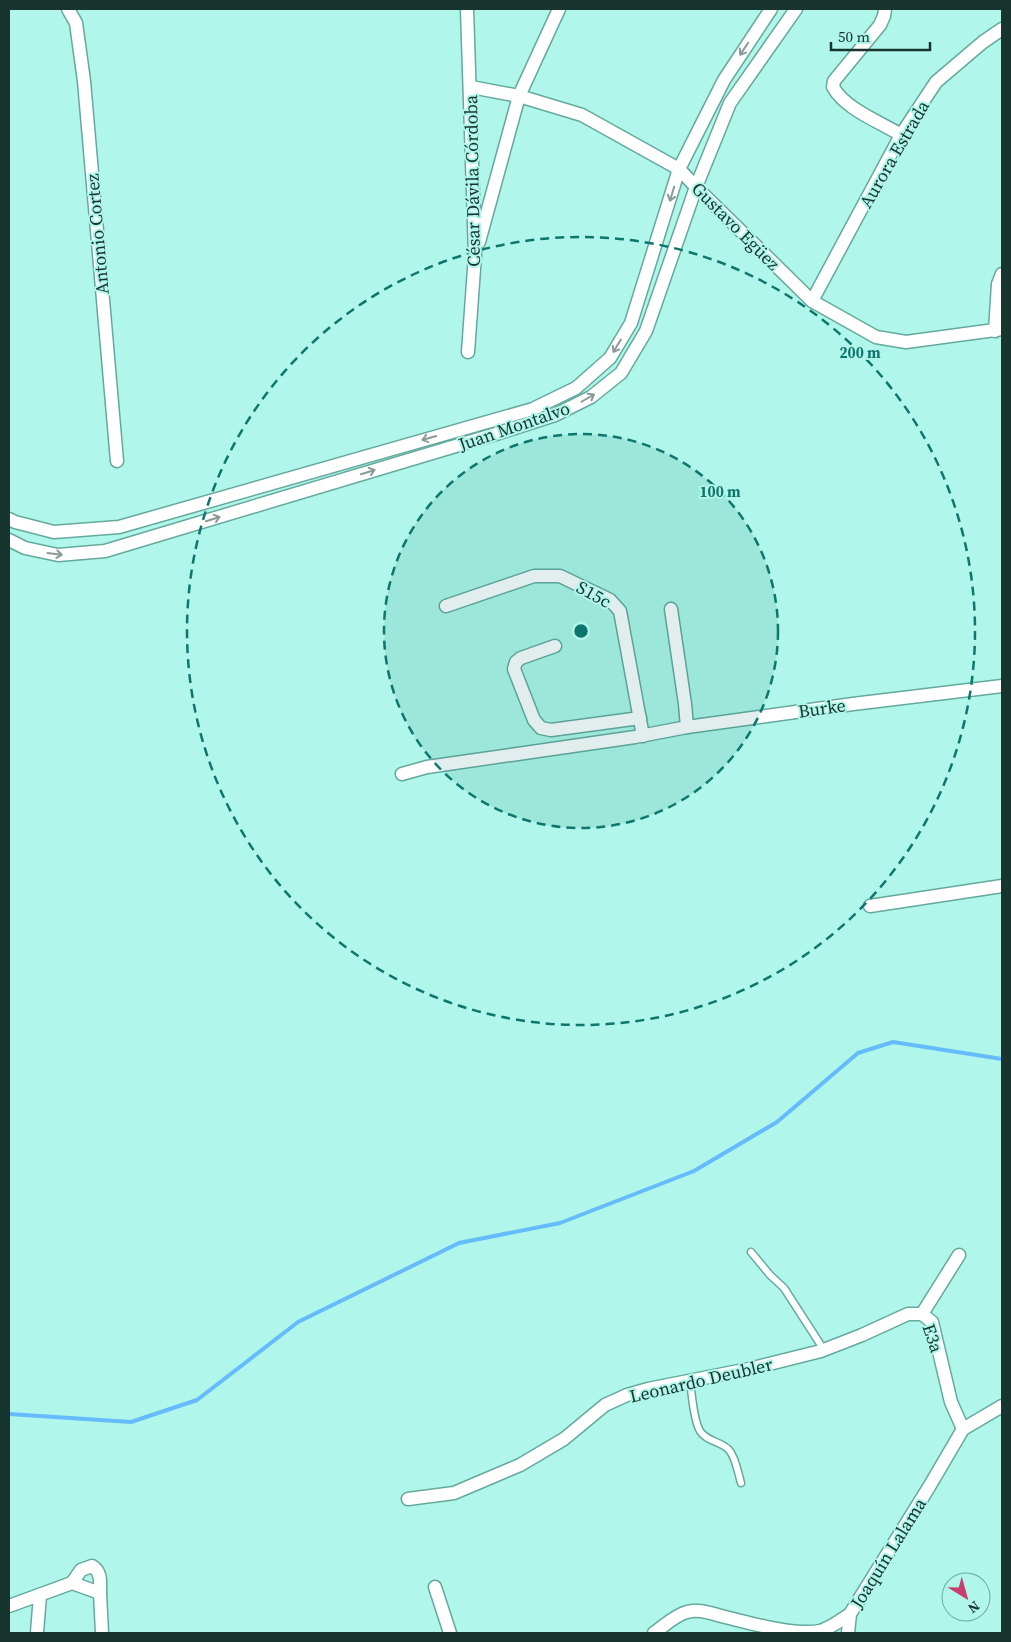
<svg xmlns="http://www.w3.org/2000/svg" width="1011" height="1642" font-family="'Source Serif 4',serif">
  <rect width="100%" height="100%" fill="#b0f6ea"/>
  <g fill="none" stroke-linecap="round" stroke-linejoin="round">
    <polyline stroke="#66bbfc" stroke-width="4" points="9,1414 131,1422 197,1400 298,1322 459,1243 560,1223 694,1171 777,1122 858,1053 893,1042 1002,1059"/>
    <g stroke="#65a99e" stroke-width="9">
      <g id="service">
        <polyline points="751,1252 770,1275 784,1288 824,1350"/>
        <path d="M690 1381C692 1394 693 1419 700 1431 707 1442 721 1441 729 1450 736 1458 738 1473 741 1483"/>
      </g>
    </g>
    <g stroke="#65a99e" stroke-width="15">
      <g id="minor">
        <polyline points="68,9 76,23 84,81 117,461"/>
        <polyline points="467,9 475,255 468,352"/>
        <path d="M885 9 884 16 880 25 834 81 833 87C845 109 880 122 901 135"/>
        <polyline points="471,87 519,96 582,115 679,169 696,187 812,301 876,337 906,342 1002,329"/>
        <polyline points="479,242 519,96 559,9"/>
        <polyline points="812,301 901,135 936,82 983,42 1002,29"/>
        <polyline points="995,331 998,284 1002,274"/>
        <polyline points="9,519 15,522 54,532 119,527 533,409 576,388 610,358 631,323 679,169 724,80 771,9"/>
        <polyline points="9,540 25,548 58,555 105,551 499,433 555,415 591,397 621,373 646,331 696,187 730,103 796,9"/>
        <polyline points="446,606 534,576 560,576 610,600 620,611 643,736"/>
        <polyline points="671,609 685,704 687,727"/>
        <polyline points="555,646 521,658 516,662 514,669 534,720 541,728 551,730 640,718"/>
        <polyline points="402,774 427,767 635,737 687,727 853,704 1002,686"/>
        <polyline points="870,906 1002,886"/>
        <polyline points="959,1255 922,1314 932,1322 951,1402 963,1429"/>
        <polyline points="408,1499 454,1493 520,1465 564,1439 605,1405 627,1395 648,1389 749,1369 821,1351 862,1335 908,1314 922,1314"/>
        <path d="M72 1583 81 1570 92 1566C102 1572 100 1583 100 1593"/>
        <polyline points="435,1587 450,1633"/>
        <polyline points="9,1606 72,1583 100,1593 102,1633"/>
        <polyline points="37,1633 40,1595"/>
        <path d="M654 1633C664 1626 675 1615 687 1612 699 1608 712 1614 725 1617 750 1623 795 1636 820 1631 831 1628 841 1620 850 1614L929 1487 963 1429 1002 1406"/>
        <polyline points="848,1633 850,1614"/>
      </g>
    </g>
    <use href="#service" stroke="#fff" stroke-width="6"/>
    <use href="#minor" stroke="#fff" stroke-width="12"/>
  </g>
  <defs><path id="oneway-shaft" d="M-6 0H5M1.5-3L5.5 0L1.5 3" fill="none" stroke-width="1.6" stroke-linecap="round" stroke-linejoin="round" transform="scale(1.25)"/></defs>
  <g stroke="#8b9a97">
    <use href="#oneway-shaft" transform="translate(744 49) rotate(124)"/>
    <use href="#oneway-shaft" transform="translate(672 194) rotate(107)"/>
    <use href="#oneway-shaft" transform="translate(617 346) rotate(121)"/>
    <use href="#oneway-shaft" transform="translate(588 398) rotate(-30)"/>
    <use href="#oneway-shaft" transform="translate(429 438) rotate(164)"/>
    <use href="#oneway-shaft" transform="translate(368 472) rotate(-17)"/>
    <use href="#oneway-shaft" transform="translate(213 519) rotate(-17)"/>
    <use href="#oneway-shaft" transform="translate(55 554) rotate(7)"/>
  </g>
  <circle cx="581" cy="631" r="197" fill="#0f766e" fill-opacity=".12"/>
  <g fill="none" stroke="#0f766e" stroke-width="2.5" stroke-dasharray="9 6">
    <circle cx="581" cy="631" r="197"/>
    <circle cx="581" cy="631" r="394"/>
  </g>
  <g text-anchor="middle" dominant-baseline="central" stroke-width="4" stroke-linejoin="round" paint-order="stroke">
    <g font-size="18" fill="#17342f" stroke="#b0f6ea">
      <text transform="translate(894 154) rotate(-60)">Aurora Estrada</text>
      <text transform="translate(472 181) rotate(-91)">César Dávila Córdoba</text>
      <text transform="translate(736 226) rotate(45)">Gustavo Egüez</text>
      <text transform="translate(97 234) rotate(-95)">Antonio Cortez</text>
      <text transform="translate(514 426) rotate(-19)">Juan Montalvo</text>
      <text transform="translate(594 594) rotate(29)">S15c</text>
      <text transform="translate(822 708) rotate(-8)">Burke</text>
      <text transform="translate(933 1338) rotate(71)">E3a</text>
      <text transform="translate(701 1380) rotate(-13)">Leonardo Deubler</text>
      <text transform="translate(888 1553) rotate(-58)">Joaquín Lalama</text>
    </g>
  </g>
  <circle cx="581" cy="631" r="8" fill="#0f766e" stroke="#b0f6ea" stroke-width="2.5"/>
  <g font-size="15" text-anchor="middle" font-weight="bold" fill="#0f766e" stroke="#b0f6ea" stroke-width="4" stroke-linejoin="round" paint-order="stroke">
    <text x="860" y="358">200 m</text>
    <text x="720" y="497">100 m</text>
  </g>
  <rect width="1011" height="1642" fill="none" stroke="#17342f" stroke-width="20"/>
  <g transform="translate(966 1597) rotate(143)"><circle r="24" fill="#b0f6ea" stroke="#73a89f"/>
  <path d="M0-4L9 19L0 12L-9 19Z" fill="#c93d6f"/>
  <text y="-8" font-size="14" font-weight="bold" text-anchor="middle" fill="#17342f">N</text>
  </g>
  <path d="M831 42v8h99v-8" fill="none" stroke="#17342f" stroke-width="2.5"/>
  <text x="838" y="42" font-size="15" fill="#17342f" stroke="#b0f6ea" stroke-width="4" paint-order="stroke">50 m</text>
</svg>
